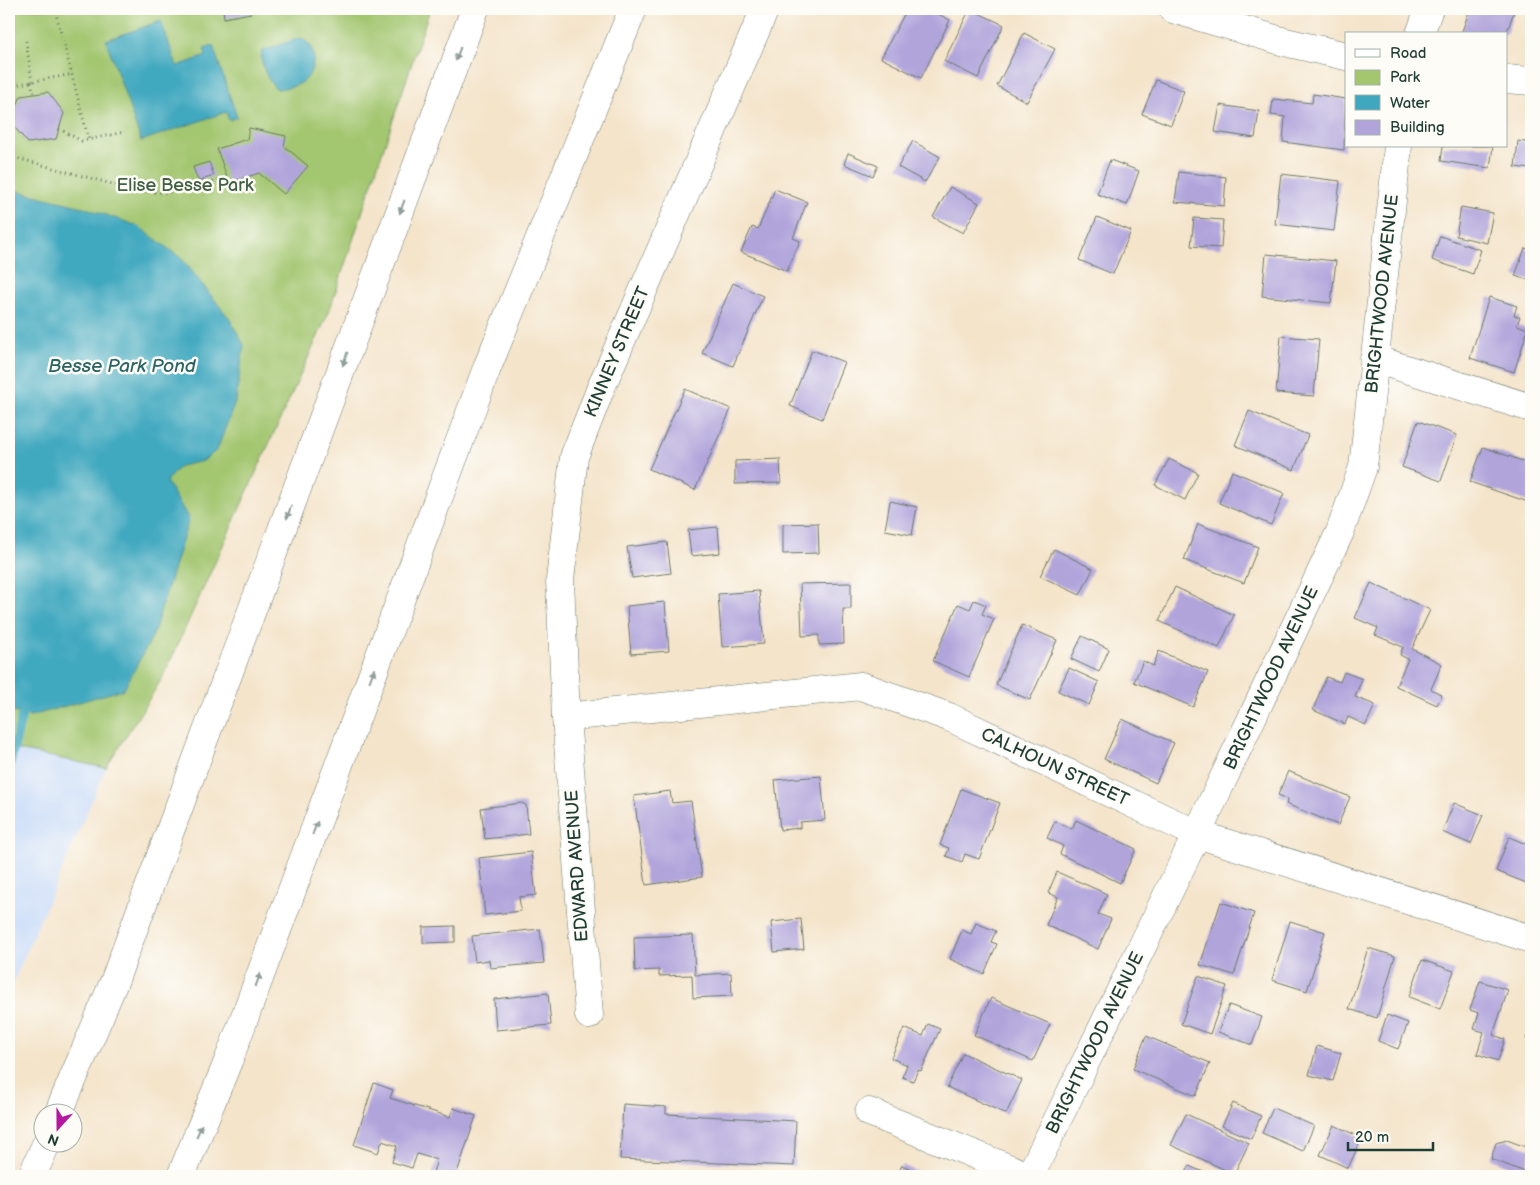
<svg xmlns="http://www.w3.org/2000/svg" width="1540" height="1185" font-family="'Balsamiq Sans',sans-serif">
  <rect width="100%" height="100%" fill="#fdfcf7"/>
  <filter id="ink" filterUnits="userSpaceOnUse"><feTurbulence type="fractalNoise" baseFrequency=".02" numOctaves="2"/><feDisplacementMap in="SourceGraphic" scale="10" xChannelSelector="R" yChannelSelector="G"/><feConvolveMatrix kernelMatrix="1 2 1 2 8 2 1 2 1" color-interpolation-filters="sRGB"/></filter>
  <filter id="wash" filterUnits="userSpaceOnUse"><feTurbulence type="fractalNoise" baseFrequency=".0096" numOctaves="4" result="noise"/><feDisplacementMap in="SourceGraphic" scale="20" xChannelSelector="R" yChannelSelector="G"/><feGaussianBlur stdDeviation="1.12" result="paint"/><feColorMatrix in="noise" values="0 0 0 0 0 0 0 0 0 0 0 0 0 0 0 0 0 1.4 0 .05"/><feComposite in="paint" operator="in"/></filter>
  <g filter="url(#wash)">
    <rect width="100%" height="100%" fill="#f4e4ca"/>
    <polygon fill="#c9dcf9" points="9,748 106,768 9,992"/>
    <polygon fill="#a3c66f" stroke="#618252" points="9,9 430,9 329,312 163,677 106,768 9,748"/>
    <g fill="#3fa8bf" stroke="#2f727a">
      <polygon points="161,21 177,66 206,56 204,49 213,46 237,117 229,120 226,112 141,141 106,40"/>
      <path d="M300 38C321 45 314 77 301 83 294 87 284 88 277 89 268 83 259 62 262 51Z"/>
      <polygon points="9,189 83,207 138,226 182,259 229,318 244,345 236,400 217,450 203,461 180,466 166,481 189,519 153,635 124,689 31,716 9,711"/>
    </g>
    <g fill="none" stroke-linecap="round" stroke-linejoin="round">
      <polyline stroke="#3fa8bf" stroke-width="9" points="9,768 22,715"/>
    </g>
    <g id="blocks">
      <g fill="#b0a4db">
        <polygon points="223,9 250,9 251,13 224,18"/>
        <polygon points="907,9 928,9 950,20 921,78 881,58"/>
        <polygon points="970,9 1004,25 978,78 944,61"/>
        <polygon points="1470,9 1515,9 1506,34 1461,34"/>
        <polygon points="1024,33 1055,49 1027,102 997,86"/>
        <polygon points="1156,80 1184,91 1171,125 1142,114"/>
        <polygon points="48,92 64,113 56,139 28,143 10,122 21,96"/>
        <polygon points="1313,94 1346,99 1344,150 1283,142 1285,117 1271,115 1273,99 1312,103"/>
        <polygon points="1220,105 1259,111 1255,138 1215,132"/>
        <polygon points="249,128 286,136 284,146 308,166 284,194 259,173 229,183 217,149 247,139"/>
        <polygon points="913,141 940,157 925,182 898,167"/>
        <polygon points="1518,141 1531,143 1531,169 1515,167"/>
        <polygon points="1443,146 1493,146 1490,168 1441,161"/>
        <polygon points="848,153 878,166 873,176 844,164"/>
        <polygon points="1110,160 1139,171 1127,205 1097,194"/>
        <polygon points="209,162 214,176 198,181 193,167"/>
        <polygon points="1179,172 1226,177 1224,206 1175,202"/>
        <polygon points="1281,174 1340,181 1334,231 1275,224"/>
        <polygon points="950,187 979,203 963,233 933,217"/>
        <polygon points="775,189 807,202 793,238 800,241 787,271 741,252 752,227 758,229"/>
        <polygon points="1461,207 1493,213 1487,243 1456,236"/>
        <polygon points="1097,217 1131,231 1113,274 1079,260"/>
        <polygon points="1194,218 1223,220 1221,248 1191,246"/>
        <polygon points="1440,236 1481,250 1473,274 1432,260"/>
        <polygon points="1525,248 1531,250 1531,281 1515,276"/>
        <polygon points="1266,254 1336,261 1331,303 1262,296"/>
        <polygon points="733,283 763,296 733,366 702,353"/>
        <polygon points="1489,297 1517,306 1514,315 1520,317 1517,325 1528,329 1514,372 1470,358"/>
        <polygon points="1281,336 1319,339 1314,396 1276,393"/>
        <polygon points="812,350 844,362 822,419 790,406"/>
        <polygon points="685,389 731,409 695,490 649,469"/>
        <polygon points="1249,411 1308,435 1294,470 1235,445"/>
        <polygon points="1418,421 1457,435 1441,481 1402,467"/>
        <polygon points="1483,447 1531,464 1531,503 1470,482"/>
        <polygon points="780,459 781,483 735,484 735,461"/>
        <polygon points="1169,459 1198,473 1185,500 1155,485"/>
        <polygon points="1232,471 1284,493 1271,525 1219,503"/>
        <polygon points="890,501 917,507 912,535 885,530"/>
        <polygon points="818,523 819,553 783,554 783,524"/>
        <polygon points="1198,524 1258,547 1244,583 1184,560"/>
        <polygon points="718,527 720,553 691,556 688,530"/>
        <polygon points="667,542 671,573 632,578 627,547"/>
        <polygon points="1054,549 1093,569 1080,595 1040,576"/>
        <polygon points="851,583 851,609 843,609 844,644 819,645 819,635 802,636 800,584"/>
        <polygon points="1371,583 1430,610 1412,649 1442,664 1431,689 1442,695 1437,705 1396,686 1408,659 1400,655 1403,647 1375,635 1378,628 1355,618"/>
        <polygon points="1175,587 1234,615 1219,648 1159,621"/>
        <polygon points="759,591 764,644 722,647 718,594"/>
        <polygon points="974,600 986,605 982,614 994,619 969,677 933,661 958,604 970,609"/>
        <polygon points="665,602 669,651 631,654 627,606"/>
        <polygon points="1022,625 1057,640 1030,700 996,685"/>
        <polygon points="1082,636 1109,649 1099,672 1071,659"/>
        <polygon points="1159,651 1208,672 1193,707 1134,682 1143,661 1153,666"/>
        <polygon points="1069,668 1099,682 1089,705 1058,691"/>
        <polygon points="1344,672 1362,679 1355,697 1375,705 1366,725 1348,717 1345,724 1313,710 1326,677 1340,682"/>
        <polygon points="1122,719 1174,743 1156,783 1104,759"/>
        <polygon points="1288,771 1350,797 1338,825 1286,804 1288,799 1278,795"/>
        <polygon points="821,776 825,820 800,822 800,828 780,830 775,780"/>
        <polygon points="961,789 1000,803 979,859 965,854 962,862 946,856 949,848 940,845"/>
        <polygon points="670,791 672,803 691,801 702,877 646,885 634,796"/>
        <polygon points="522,803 526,805 529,834 485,839 481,808"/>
        <polygon points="1454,803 1483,815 1471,844 1442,832"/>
        <polygon points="1076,820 1136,849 1120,883 1060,854 1063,846 1047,838 1055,821 1072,829"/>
        <polygon points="1509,837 1531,846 1531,877 1529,884 1496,871"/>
        <polygon points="531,852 536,895 519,897 521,911 485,915 479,858"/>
        <polygon points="1057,872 1107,894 1098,914 1111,919 1098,949 1046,925 1058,897 1048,893"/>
        <polygon points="1221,902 1254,913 1234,975 1200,965"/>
        <polygon points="801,919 804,949 774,952 771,922"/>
        <polygon points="1290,921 1325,932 1307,991 1272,980"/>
        <polygon points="976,923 996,931 991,942 997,944 984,974 950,959 962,930 971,934"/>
        <polygon points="455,926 455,942 423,943 423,927"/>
        <polygon points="540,929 544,963 490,968 489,960 475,962 472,936"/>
        <polygon points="693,935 695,975 731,973 732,996 693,998 692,975 659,976 659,970 635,971 634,937"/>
        <polygon points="1368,948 1395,956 1377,1018 1349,1009"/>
        <polygon points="1422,960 1454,971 1440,1009 1409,997"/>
        <polygon points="1198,976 1227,986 1210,1034 1181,1024"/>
        <polygon points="1480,981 1508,990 1493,1035 1505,1039 1498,1061 1477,1054 1484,1032 1474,1029 1479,1013 1470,1010"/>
        <polygon points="548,993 551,1025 496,1030 494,999"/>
        <polygon points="991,998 1050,1024 1033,1061 974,1035"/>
        <polygon points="1229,1005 1262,1017 1252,1045 1218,1032"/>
        <polygon points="1387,1015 1408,1023 1398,1049 1378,1041"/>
        <polygon points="1531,1023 1531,1041 1526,1039"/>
        <polygon points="928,1024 940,1029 921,1071 918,1070 913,1081 902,1077 907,1065 891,1058 904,1028 923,1036"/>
        <polygon points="1146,1036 1210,1063 1196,1096 1133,1069"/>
        <polygon points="1317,1046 1341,1053 1333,1081 1309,1075"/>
        <polygon points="963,1053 1022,1080 1006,1114 947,1087"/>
        <polygon points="374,1083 393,1090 390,1098 450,1117 453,1108 476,1116 456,1176 432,1175 437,1160 417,1154 412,1168 392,1162 397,1146 382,1141 378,1153 354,1145"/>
        <polygon points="1233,1103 1261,1116 1251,1139 1222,1126"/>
        <polygon points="623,1104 666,1107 666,1114 796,1121 794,1166 620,1159"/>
        <polygon points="1273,1108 1314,1126 1303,1151 1262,1133"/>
        <polygon points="1186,1114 1249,1143 1234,1174 1171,1145"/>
        <polygon points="1334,1125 1362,1138 1348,1168 1320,1155"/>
        <polygon points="1507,1140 1531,1149 1525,1172 1491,1159 1496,1143"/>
        <polygon points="902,1165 926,1176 897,1176"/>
        <polygon points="1189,1166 1213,1176 1185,1176"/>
      </g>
    </g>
  </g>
  <g filter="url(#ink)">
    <use href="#blocks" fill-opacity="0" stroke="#6a7768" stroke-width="1"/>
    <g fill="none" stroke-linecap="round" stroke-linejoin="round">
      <g stroke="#6a7768" stroke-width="29">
        <g id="minor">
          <polyline points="1173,9 1285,42 1346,56"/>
          <polyline points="1420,34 1429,9"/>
          <polyline points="1506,79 1531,81"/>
          <polyline points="1374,359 1531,408"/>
          <polyline points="566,717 861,686 949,717 1197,834 1531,939"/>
          <polyline points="589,1015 566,717 560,580 574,457 600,390 765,9"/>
          <polyline points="869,1112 1028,1176"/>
          <polyline points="1030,1176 1197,834 1340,532 1363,467 1398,146"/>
        </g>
      </g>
      <g stroke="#6a7768" stroke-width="29">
        <g id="highway">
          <polyline points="59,1112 114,982 475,9"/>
          <polyline points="32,1176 47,1142"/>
          <polyline points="181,1176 229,1059 487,368 633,9"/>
        </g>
      </g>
      <g stroke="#6a7768" stroke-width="3" stroke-dasharray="1 4" stroke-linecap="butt">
        <polyline points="52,9 55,10 89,141"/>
        <polyline points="26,41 32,82"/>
        <polyline points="31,82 34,94"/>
        <polyline points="9,86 73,74"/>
        <polyline points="59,129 82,141 124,132"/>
        <polyline points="9,156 134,190 163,193 188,190 223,179"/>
      </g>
      <use href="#minor" stroke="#fff" stroke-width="28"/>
      <use href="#highway" stroke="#fff" stroke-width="28"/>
    </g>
    <defs><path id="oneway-solid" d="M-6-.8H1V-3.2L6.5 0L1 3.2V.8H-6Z" transform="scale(1.25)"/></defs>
    <g fill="#8f9e9a">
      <use href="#oneway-solid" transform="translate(458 54) rotate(110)"/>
      <use href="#oneway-solid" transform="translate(402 207) rotate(110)"/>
      <use href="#oneway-solid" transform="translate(345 359) rotate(110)"/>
      <use href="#oneway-solid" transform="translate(289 512) rotate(110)"/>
      <use href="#oneway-solid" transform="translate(372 675) rotate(-69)"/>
      <use href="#oneway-solid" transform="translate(315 828) rotate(-69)"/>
      <use href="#oneway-solid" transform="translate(258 980) rotate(-69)"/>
      <use href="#oneway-solid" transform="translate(199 1131) rotate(-68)"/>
    </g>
  </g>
  <g text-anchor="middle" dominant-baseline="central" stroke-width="5" stroke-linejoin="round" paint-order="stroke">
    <g font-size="18" fill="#405f43" stroke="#fdfcf7">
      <text x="185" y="185">Elise Besse Park</text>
    </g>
    <g font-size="18" fill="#1f3d34" stroke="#fdfcf7">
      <text transform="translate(1382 294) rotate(-84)">BRIGHTWOOD AVENUE</text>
      <text transform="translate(617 352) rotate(-67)">KINNEY STREET</text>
      <text transform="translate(1271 678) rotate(-65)">BRIGHTWOOD AVENUE</text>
      <text transform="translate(1055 767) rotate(25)">CALHOUN STREET</text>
      <text transform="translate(577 866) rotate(-94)">EDWARD AVENUE</text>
      <text transform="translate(1095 1043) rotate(-64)">BRIGHTWOOD AVENUE</text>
    </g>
    <g font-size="19" font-style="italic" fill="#2a6265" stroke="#fdfcf7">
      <text x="122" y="366">Besse Park Pond</text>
    </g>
  </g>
  <rect width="1540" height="1185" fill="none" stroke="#fdfcf7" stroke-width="30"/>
  <rect x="1345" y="32" width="162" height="115" fill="#fdfcf7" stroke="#a4b0a9"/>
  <rect x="1355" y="49" width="25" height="8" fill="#ffffff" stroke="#a4b0a9"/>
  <text x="1390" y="58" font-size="15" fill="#1f3d34">Road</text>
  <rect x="1355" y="70" width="25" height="15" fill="#a3c66f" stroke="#a4b0a9"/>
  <text x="1390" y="82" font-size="15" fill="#1f3d34">Park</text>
  <rect x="1355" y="95" width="25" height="15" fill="#3fa8bf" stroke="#a4b0a9"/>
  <text x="1390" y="108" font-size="15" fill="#1f3d34">Water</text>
  <rect x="1355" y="120" width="25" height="15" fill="#b0a4db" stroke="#a4b0a9"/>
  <text x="1390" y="132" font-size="15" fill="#1f3d34">Building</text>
  <g transform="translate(58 1128) rotate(201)"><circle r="24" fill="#fdfcf7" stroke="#a4b0a9"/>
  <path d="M0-4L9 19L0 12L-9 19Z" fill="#b5179e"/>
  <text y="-8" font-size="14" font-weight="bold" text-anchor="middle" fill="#1f3d34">N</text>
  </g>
  <path d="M1348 1142v8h85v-8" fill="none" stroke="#1f3d34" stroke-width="2.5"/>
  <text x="1355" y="1142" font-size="15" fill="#1f3d34" stroke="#fdfcf7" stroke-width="4" paint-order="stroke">20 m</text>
</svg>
